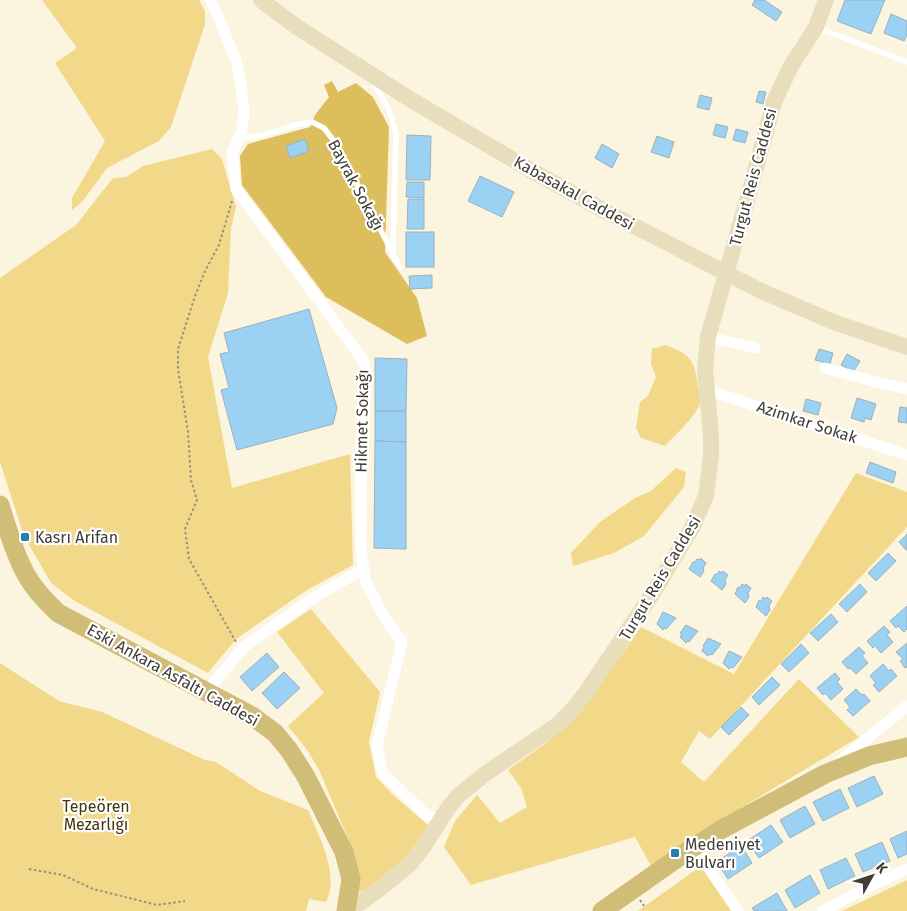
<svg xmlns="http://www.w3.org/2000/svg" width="907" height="911" font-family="'Fira Sans',sans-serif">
  <rect width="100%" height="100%" fill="#fbf4de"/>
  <g fill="#f2d889">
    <polygon points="42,0 199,0 205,11 205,24 171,127 159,141 107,168 82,202 72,210 72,198 105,141 55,63 77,48"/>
    <polygon points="212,149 222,159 236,207 231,228 228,293 208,357 232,488 350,454 353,565 307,590 236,639 208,673 73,600 51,583 24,536 0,462 0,278 76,225 113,178 126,177 143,166"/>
    <path d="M665 345C691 354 695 361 698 387 699 392 701 399 700 403 697 415 674 436 665 446L641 438 636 428 640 402 648 396 656 377 651 364 652 349Z"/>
    <polygon points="676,468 686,472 684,487 644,536 614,553 573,566 571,553 600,522 635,498 651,491"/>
    <polygon points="856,473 907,492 907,527 710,739 699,731 681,762 704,782 799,679 859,737 724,818 651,866 635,837 471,885 444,847 455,821 477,795 500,823 527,807 521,788 508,770 546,743 576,718 641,627 734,674"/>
    <path d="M311 609 380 692 369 742 376 777 393 795 428 825C418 845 381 889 358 892L355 855 320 772 308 751 288 726 324 693 277 632Z"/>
    <path d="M0 663 59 701 102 712 205 760 216 762 260 791 308 810C319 836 340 875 326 902L309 899 306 911H0Z"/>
    <polygon points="701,866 732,911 638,911"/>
    <polygon points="907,880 907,911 842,911"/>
  </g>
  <polygon fill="#ddbe5c" points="332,81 338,92 356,83 373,97 389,127 385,252 417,298 427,336 407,344 326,297 242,185 240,156 248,144 310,127 315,115 329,97 324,85"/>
  <g fill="#9bd2f4" stroke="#9cb0bd">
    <polygon points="755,0 764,0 782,12 776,21 752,5"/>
    <polygon points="845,0 885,0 871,34 837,21"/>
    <polygon points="891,14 907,21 907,35 904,41 884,33"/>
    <polygon points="759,91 766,92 763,104 756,102"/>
    <polygon points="700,95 712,98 709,110 697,107"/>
    <polygon points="716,124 728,127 725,138 713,135"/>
    <polygon points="736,129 748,132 745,143 733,140"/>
    <polygon points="407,135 431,136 430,180 406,180"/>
    <polygon points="657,136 674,142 669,158 651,152"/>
    <polygon points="305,139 309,151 290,158 286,146"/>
    <polygon points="602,144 619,154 612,168 595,158"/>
    <polygon points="480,176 514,192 502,217 468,201"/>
    <polygon points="407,182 424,182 424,198 406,197"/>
    <polygon points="408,199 424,199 424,229 407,229"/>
    <rect x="406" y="232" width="28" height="35"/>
    <polygon points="432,275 432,288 410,289 409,276"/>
    <polygon points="309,309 337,408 333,424 237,450 221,390 229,388 220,354 229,352 224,333"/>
    <polygon points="819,349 833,353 830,364 815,360"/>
    <polygon points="847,354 860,361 853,372 841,365"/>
    <polygon points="375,358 407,359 406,411 375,411"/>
    <polygon points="857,398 876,404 871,420 865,418 864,422 851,418"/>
    <polygon points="806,399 821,403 818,415 803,411"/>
    <polygon points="900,407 907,408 907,423 898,422"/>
    <polygon points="375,411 406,411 406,442 375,441"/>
    <polygon points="375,441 406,442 406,549 374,548"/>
    <polygon points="870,462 896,472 893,483 866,473"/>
    <polygon points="907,534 907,550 906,550 899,542"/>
    <polygon points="888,553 896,561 876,581 868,573"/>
    <polygon points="701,558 706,563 703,568 704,571 700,577 689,569 693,562 695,562 697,559 700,560"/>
    <polygon points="719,571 722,573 723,571 728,575 725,580 726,584 722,590 711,581 715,574 717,575"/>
    <polygon points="742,584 745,586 746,584 751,588 748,593 749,597 745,603 735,594 738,587 740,588"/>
    <polygon points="860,584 867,592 847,612 839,604"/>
    <polygon points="763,597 766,599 767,597 772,601 769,606 770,610 766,616 756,607 759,600 761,601"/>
    <polygon points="907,606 907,629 904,632 898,626 896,628 890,621"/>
    <polygon points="663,612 676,618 666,629 664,628 663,630 657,624"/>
    <polygon points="831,614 838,622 818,641 810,633"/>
    <polygon points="686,625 698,631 689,642 687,641 686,643 680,637 682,634 680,633"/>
    <polygon points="884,626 890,632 887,635 893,642 881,653 875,646 873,648 867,641"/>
    <polygon points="708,638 721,644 712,655 710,654 708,656 702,651 704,647 703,646"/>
    <polygon points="907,643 907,667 905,668 900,661 903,659 896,652"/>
    <polygon points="801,644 809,653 789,672 781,664"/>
    <polygon points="859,647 865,653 862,656 868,663 856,674 850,668 848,669 842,662"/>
    <polygon points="729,651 742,657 733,668 731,667 729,669 723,663"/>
    <polygon points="267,653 279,667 252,691 240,677"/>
    <polygon points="883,664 889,671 891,669 897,676 879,692 873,685 876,683 870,676"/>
    <polygon points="284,672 300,688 277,709 262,693"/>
    <polygon points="835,673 840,679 837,682 843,689 831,700 825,693 823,695 817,688"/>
    <polygon points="772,677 780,685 759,705 752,697"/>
    <polygon points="856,689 862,695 864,694 870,701 853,716 847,710 850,707 844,700"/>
    <polygon points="741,707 749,715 729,735 721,727"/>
    <polygon points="874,776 883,794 857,807 848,788"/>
    <polygon points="840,789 849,808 823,821 813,802"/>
    <polygon points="805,806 815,824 790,838 780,820"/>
    <polygon points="771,825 783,842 759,858 747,841"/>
    <polygon points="907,831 907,854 898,858 890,839"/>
    <polygon points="882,842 890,861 863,872 855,854"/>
    <polygon points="741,845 752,863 728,879 717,862"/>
    <polygon points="846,858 855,876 828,889 820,870"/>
    <polygon points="810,875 820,893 795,908 785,890"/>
    <polygon points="777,893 787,911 754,911 752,908"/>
  </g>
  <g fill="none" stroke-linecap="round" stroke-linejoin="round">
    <g stroke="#959182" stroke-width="2" stroke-dasharray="2.5 2.5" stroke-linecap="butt">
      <polyline points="232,201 219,245 205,271 195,296 178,349 178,369 188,432 191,480 197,500 185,529 189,559 236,642"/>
      <polyline points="29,869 63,875 93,889 157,905 185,901"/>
      <polyline points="640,900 644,906"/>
    </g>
    <g stroke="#fff" stroke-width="5.5">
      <polyline points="818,28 907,62"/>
      <polyline points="373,82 389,109 396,132 393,253"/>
      <polyline points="239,138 260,136 295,125 312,122 324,128 334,141 400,267"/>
    </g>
    <g stroke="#fff" stroke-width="11">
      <polyline points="211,0 236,60 241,84 244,111 242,131 232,153 236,189 363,360 366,374 361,445 361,551 366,582 383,615 402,642 377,745 382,772 427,816 440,819"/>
      <polyline points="708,337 755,348"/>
      <polyline points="825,368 876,382 907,389"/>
      <polyline points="707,390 907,455"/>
      <polyline points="207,691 244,647 313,598 364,569"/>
      <polyline points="838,763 907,706"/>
      <polyline points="694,847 738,911"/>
      <polyline points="823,911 868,887 907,869"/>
    </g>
    <g stroke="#e8debc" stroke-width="16">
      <polyline points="261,0 297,27 413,101 534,172 603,210 759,290 836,323 907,347"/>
      <polyline points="349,911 382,887 410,864 422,849 448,808 459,795 485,774 557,725 572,710 585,694 653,593 692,528 706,496 711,456 711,435 705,369 708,337 753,179 774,102 791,66 816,27 826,0"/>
    </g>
    <g stroke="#d0bd78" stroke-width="19">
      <path d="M0 505C7 527 17 562 30 581 38 594 48 603 58 613L252 716 275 733 289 750 305 775 344 852 351 879 346 911"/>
      <polyline points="602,911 689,850 724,828 825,774 869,756 907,747"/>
    </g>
  </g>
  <g fill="#2680ae" stroke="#fff" stroke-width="2">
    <rect x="20" y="532" width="10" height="10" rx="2.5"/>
    <rect x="670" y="848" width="10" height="10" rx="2.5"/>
  </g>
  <g text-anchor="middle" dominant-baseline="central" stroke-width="4.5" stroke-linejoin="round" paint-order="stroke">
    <g font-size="16" fill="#3f3d34" stroke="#fff">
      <text transform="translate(753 177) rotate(-75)">Turgut Reis Caddesi</text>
      <text transform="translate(356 185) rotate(62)">Bayrak Sokağı</text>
      <text transform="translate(574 193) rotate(29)">Kabasakal Caddesi</text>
      <text transform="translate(362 421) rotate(-89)">Hikmet Sokağı</text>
      <text transform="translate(807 422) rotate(18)">Azimkar Sokak</text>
      <text transform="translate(660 578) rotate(-59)">Turgut Reis Caddesi</text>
      <text transform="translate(173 675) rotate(29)">Eski Ankara Asfaltı Caddesi</text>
    </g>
    <g font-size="16" fill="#3f3d34" stroke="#fff" text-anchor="start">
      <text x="35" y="537">Kasrı Arifan</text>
      <text x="685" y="844">Medeniyet<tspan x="685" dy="18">Bulvarı</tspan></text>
    </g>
    <g font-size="16" fill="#44370d" stroke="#fff">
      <text x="96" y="806">Tepeören<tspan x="96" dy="18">Mezarlığı</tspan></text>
    </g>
  </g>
  <g transform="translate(872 876) rotate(50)" stroke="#ffffff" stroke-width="4" paint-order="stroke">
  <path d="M0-4L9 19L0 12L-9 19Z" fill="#3f3d34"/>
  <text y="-8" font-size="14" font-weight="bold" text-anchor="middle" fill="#3f3d34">K</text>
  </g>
</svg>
